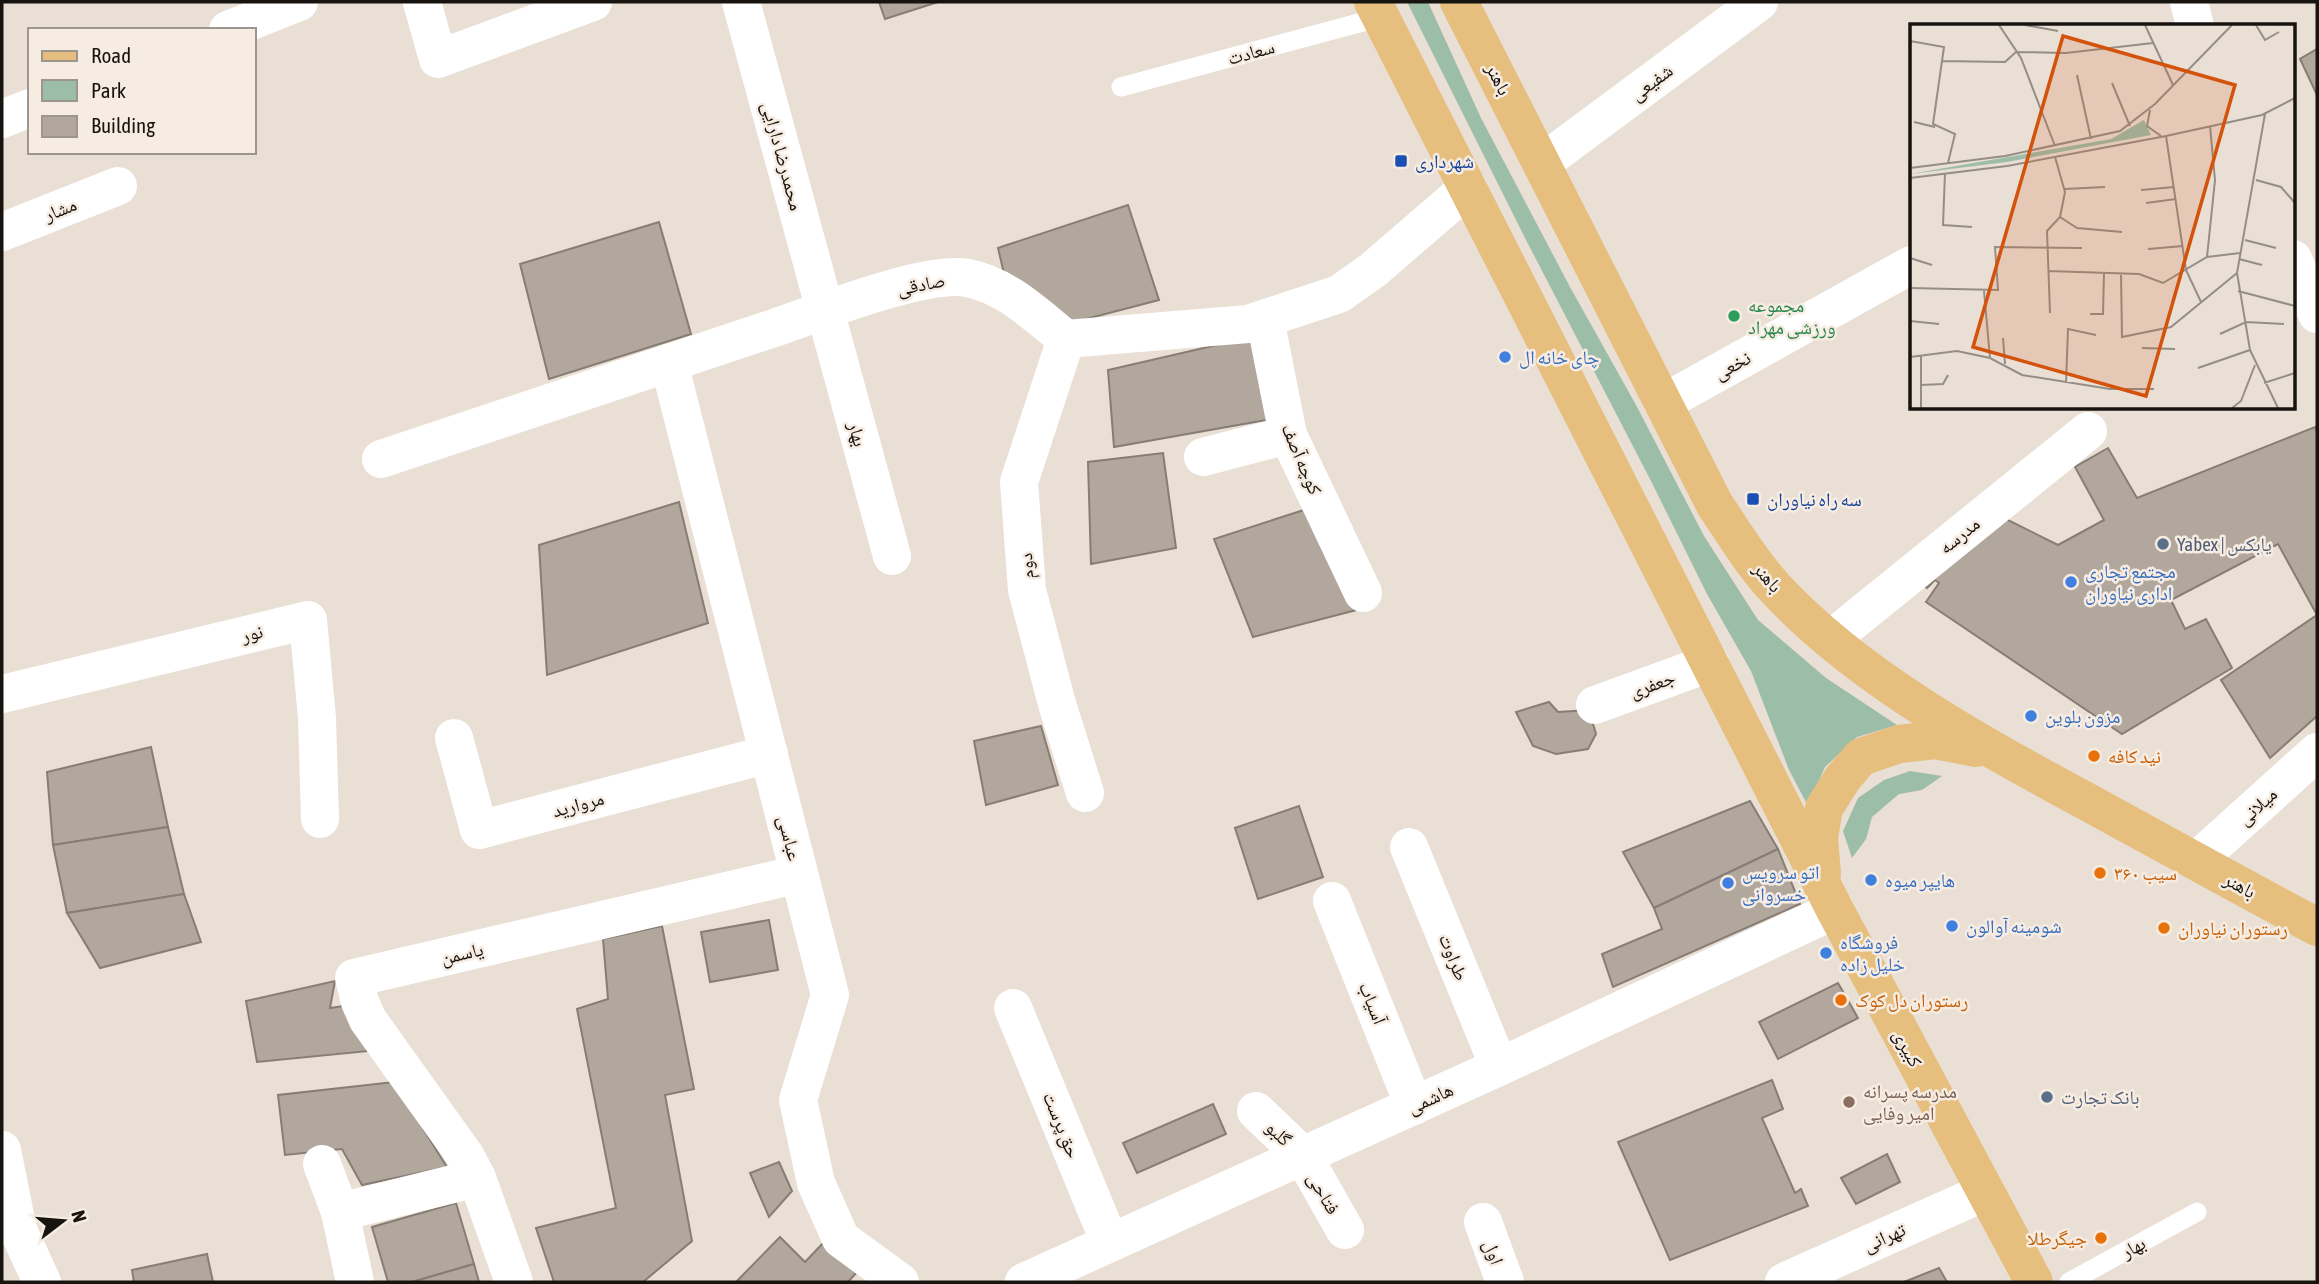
<svg xmlns="http://www.w3.org/2000/svg" width="2319" height="1284" font-family="'Asap Condensed','Noto Naskh Arabic',sans-serif">
  <rect width="100%" height="100%" fill="#e9dfd4"/>
  <g fill="#9cbda7">
    <polygon points="1407,2 1428,2 1481,118 1570,287 1636,405 1704,536 1758,620 1826,678 1897,725 1857,737 1825,767 1808,806 1789,770 1751,671 1707,594 1651,481 1525,238"/>
    <polygon points="1910,771 1942,776 1922,790 1899,794 1872,817 1866,839 1852,858 1843,831 1858,798 1884,780"/>
  </g>
  <g fill="#b1a79d" stroke="#877d74" stroke-width="2">
    <polygon points="879,2 938,2 885,19"/>
    <polygon points="2317,49 2317,95 2300,59"/>
    <polygon points="1128,205 1159,300 1071,323 1005,278 998,248"/>
    <polygon points="659,222 691,334 549,379 520,264"/>
    <polygon points="1256,336 1272,419 1114,447 1108,370"/>
    <polygon points="2315,427 2317,432 2317,615 2278,544 2171,600 2185,629 2206,619 2232,668 2122,734 1926,602 1939,583 1935,580 1927,588 1923,584 1998,515 2058,545 2104,520 2075,467 2108,448 2137,498"/>
    <polygon points="1163,453 1176,548 1091,564 1088,462"/>
    <polygon points="679,502 708,623 547,675 539,545"/>
    <polygon points="1313,507 1364,608 1253,637 1214,539"/>
    <polygon points="2317,615 2317,716 2270,758 2221,680"/>
    <polygon points="1549,702 1558,712 1589,710 1596,734 1588,749 1556,754 1533,746 1516,712"/>
    <polygon points="1041,726 1058,785 986,805 974,741"/>
    <polygon points="151,747 168,827 53,845 47,772"/>
    <polygon points="1750,801 1778,849 1654,908 1623,852"/>
    <polygon points="1299,806 1323,877 1258,899 1235,828"/>
    <polygon points="168,827 184,894 67,913 53,845"/>
    <polygon points="1778,849 1800,904 1613,987 1602,954 1662,929 1654,908"/>
    <polygon points="184,894 201,942 100,968 67,913"/>
    <polygon points="769,920 778,970 710,982 701,932"/>
    <polygon points="662,926 694,1089 665,1095 692,1241 643,1282 554,1282 536,1228 616,1208 577,1009 608,999 603,939"/>
    <polygon points="335,981 330,1008 350,1005 369,1051 257,1062 246,1001"/>
    <polygon points="1838,983 1858,1018 1778,1059 1759,1022"/>
    <polygon points="1772,1080 1783,1109 1762,1118 1795,1193 1801,1189 1808,1206 1670,1260 1618,1142"/>
    <polygon points="394,1082 447,1167 362,1185 342,1149 285,1155 278,1095"/>
    <polygon points="1213,1104 1226,1134 1137,1173 1123,1143"/>
    <polygon points="1887,1154 1900,1182 1856,1204 1841,1178"/>
    <polygon points="779,1162 792,1191 769,1217 750,1173"/>
    <polygon points="456,1203 474,1264 412,1282 388,1282 372,1227"/>
    <polygon points="780,1237 805,1262 826,1240 858,1271 848,1282 736,1282"/>
    <polygon points="207,1254 213,1282 134,1282 132,1270"/>
    <polygon points="474,1264 479,1282 412,1282"/>
    <polygon points="1939,1268 1947,1282 1904,1282"/>
  </g>
  <g fill="none" stroke-linecap="round" stroke-linejoin="round">
    <g stroke="#fff" stroke-width="19">
      <polyline points="1121,87 1381,17"/>
      <polyline points="2069,1282 2197,1212"/>
    </g>
    <g stroke="#fff" stroke-width="38">
      <polyline points="422,2 438,59 593,2"/>
      <polyline points="741,2 892,556"/>
      <polyline points="2189,2 2195,26"/>
      <polyline points="228,30 299,2"/>
      <polyline points="2,119 30,108"/>
      <polyline points="1542,163 1759,2"/>
      <polyline points="2,232 118,186"/>
      <polyline points="2293,259 2317,314"/>
      <polyline points="1265,319 1288,435 1363,593"/>
      <polyline points="1066,339 1019,482 1027,590 1057,704 1085,793"/>
      <polyline points="669,363 830,995 798,1100 816,1183 841,1239 900,1282"/>
      <polyline points="1663,403 1911,265"/>
      <polyline points="1203,457 1288,435"/>
      <path d="M381 459C512 415 643 372 774 328 818 313 926 270 968 278 1007 286 1036 315 1066 339L1248 324 1339 294 1373 270 1468 188"/>
      <polyline points="1831,639 2088,431"/>
      <polyline points="2,694 308,620 317,718 320,819"/>
      <polyline points="1595,705 1710,663"/>
      <polyline points="454,738 479,830 769,754"/>
      <polyline points="1409,847 1499,1067"/>
      <polyline points="2196,861 2317,752"/>
      <polyline points="1332,901 1414,1106"/>
      <polyline points="1013,1008 1110,1243"/>
      <polyline points="1256,1111 1303,1156 1345,1230"/>
      <polyline points="2,1150 18,1230 42,1282"/>
      <polyline points="322,1164 340,1212 355,1282"/>
      <polyline points="340,1212 477,1178"/>
      <polyline points="1483,1222 1505,1282"/>
      <polyline points="514,1282 477,1178 466,1157 368,1020 360,1002 354,978 799,874"/>
      <polyline points="1024,1282 1499,1067 1835,910"/>
      <polyline points="1784,1282 1985,1192"/>
    </g>
    <g stroke="#e6be7e" stroke-width="38">
      <polyline points="1373,2 1835,910 2034,1282"/>
      <path d="M1459 2 1715 505C1734 533 1751 562 1774 587 1859 679 1984 746 2093 805 2168 846 2242 887 2317 927"/>
      <polyline points="1822,874 1819,838 1824,808 1843,778 1861,757 1899,744 1935,740 1976,748"/>
    </g>
  </g>
  <g fill="#1a4fb4" stroke="#f7ece2" stroke-width="2.5">
    <rect x="1394" y="154" width="14" height="14" rx="3.5"/>
    <rect x="1746" y="492" width="14" height="14" rx="3.5"/>
  </g>
  <circle fill="#2e9e5b" stroke="#f7ece2" stroke-width="2.5" cx="1734" cy="316" r="7"/>
  <g fill="#3f7fe0" stroke="#f7ece2" stroke-width="2.5">
    <circle cx="1505" cy="357" r="7"/>
    <circle cx="2071" cy="582" r="7"/>
    <circle cx="2031" cy="716" r="7"/>
    <circle cx="1871" cy="880" r="7"/>
    <circle cx="1728" cy="883" r="7"/>
    <circle cx="1952" cy="926" r="7"/>
    <circle cx="1826" cy="953" r="7"/>
  </g>
  <g fill="#5c6f8a" stroke="#f7ece2" stroke-width="2.5">
    <circle cx="2163" cy="544" r="7"/>
    <circle cx="2047" cy="1097" r="7"/>
  </g>
  <g fill="#e8710a" stroke="#f7ece2" stroke-width="2.5">
    <circle cx="2094" cy="756" r="7"/>
    <circle cx="2100" cy="873" r="7"/>
    <circle cx="2164" cy="928" r="7"/>
    <circle cx="1841" cy="1000" r="7"/>
    <circle cx="2101" cy="1238" r="7"/>
  </g>
  <circle fill="#8d6e63" stroke="#f7ece2" stroke-width="2.5" cx="1849" cy="1102" r="7"/>
  <g text-anchor="middle" dominant-baseline="central" stroke-width="5" stroke-linejoin="round" paint-order="stroke">
    <g font-size="19" fill="#171410" stroke="#f7ece2">
      <text transform="translate(1251 52) rotate(-15)">سعادت</text>
      <text transform="translate(1499 79) rotate(63)">باهنر</text>
      <text transform="translate(1651 82) rotate(-37)">شفیعی</text>
      <text transform="translate(783 156) rotate(75)">محمدرضا دارایی</text>
      <text transform="translate(60 209) rotate(-22)">مشار</text>
      <text transform="translate(921 284) rotate(-11)">صادقی</text>
      <text transform="translate(1732 365) rotate(-29)">نخعی</text>
      <text transform="translate(858 434) rotate(75)">بهار</text>
      <text transform="translate(1302 459) rotate(67)">کوچه آصف</text>
      <text transform="translate(1959 535) rotate(-39)">مدرسه</text>
      <text transform="translate(1026 566) rotate(-94)">دوم</text>
      <text transform="translate(1768 577) rotate(49)">باهنر</text>
      <text transform="translate(252 633) rotate(-14)">نور</text>
      <text transform="translate(1652 684) rotate(-20)">جعفری</text>
      <text transform="translate(578 804) rotate(-15)">مروارید</text>
      <text transform="translate(2257 806) rotate(-42)">میلانی</text>
      <text transform="translate(790 838) rotate(76)">عباسی</text>
      <text transform="translate(2240 885) rotate(29)">باهنر</text>
      <text transform="translate(462 953) rotate(-13)">یاسمن</text>
      <text transform="translate(1454 957) rotate(68)">طراوت</text>
      <text transform="translate(1373 1003) rotate(68)">آسیاب</text>
      <text transform="translate(1908 1048) rotate(62)">کبیری</text>
      <text transform="translate(1430 1098) rotate(-25)">هاشمی</text>
      <text transform="translate(1062 1125) rotate(68)">حق پرست</text>
      <text transform="translate(1279 1133) rotate(43)">گلبو</text>
      <text transform="translate(1324 1193) rotate(60)">فتاحی</text>
      <text transform="translate(1884 1237) rotate(-24)">تهرانی</text>
      <text transform="translate(2133 1247) rotate(-29)">بهار</text>
      <text transform="translate(1494 1252) rotate(69)">اول</text>
    </g>
    <g font-size="19" fill="#164399" stroke="#f7ece2" text-anchor="start">
      <text x="1415" y="161">شهرداری</text>
      <text x="1767" y="499">سه راه نیاوران</text>
    </g>
    <g font-size="19" fill="#27864d" stroke="#f7ece2" text-anchor="start">
      <text x="1748" y="305">مجموعه<tspan x="1748" dy="22">ورزشی مهراد</tspan></text>
    </g>
    <g font-size="19" fill="#366cbe" stroke="#f7ece2" text-anchor="start">
      <text x="1519" y="357">چای خانه ال</text>
      <text x="2085" y="571">مجتمع تجاری<tspan x="2085" dy="22">اداری نیاوران</tspan></text>
      <text x="2045" y="716">مزون بلوین</text>
      <text x="1742" y="872">اتو سرویس<tspan x="1742" dy="22">خسروانی</tspan></text>
      <text x="1885" y="880">هایپر میوه</text>
      <text x="1966" y="926">شومینه آوالون</text>
      <text x="1840" y="942">فروشگاه<tspan x="1840" dy="22">خلیل زاده</tspan></text>
    </g>
    <g font-size="19" fill="#4e5e75" stroke="#f7ece2" text-anchor="start">
      <text x="2177" y="544">Yabex | یابکس</text>
      <text x="2061" y="1097">بانک تجارت</text>
    </g>
    <g font-size="19" fill="#c56008" stroke="#f7ece2" text-anchor="start">
      <text x="2108" y="756">نيد كافه</text>
      <text x="2114" y="873">سیب ٣۶٠</text>
      <text x="2178" y="928">رستوران نیاوران</text>
      <text x="1855" y="1000">رستوران دل کوک</text>
      <text x="2087" y="1238" text-anchor="end">جیگرطلا</text>
    </g>
    <g font-size="19" fill="#785e54" stroke="#f7ece2" text-anchor="start">
      <text x="1863" y="1091">مدرسه پسرانه<tspan x="1863" dy="22">امیر وفایی</tspan></text>
    </g>
  </g>
  <g transform="translate(1910 24)">
    <rect width="385" height="385" fill="#e9dfd4"/>
    <path d="M234 96 241 111 97 138 0 150 201 115Z" fill="#9cbda7"/>
    <path fill="none" stroke="#958e86" stroke-width="2" d="M89 1 111 34 145 122M115 1 148 7M235 1 263 61M346 1 355 16 369 8M0 17 34 23 23 100 45 110 38 139M32 37 95 38 106 28 156 29 243 19M167 51 181 115M202 59 220 102M240 86 237 102 251 112M355 90 327 249 340 326 368 384M4 98 25 103M256 112 276 246 291 278M0 144 95 132 210 107 245 80 322 1M35 149 33 201 62 203M0 154 97 142 256 112 352 91 385 74M346 156 371 163 385 179M155 165 195 163M231 166 264 163M236 179 266 175M150 193 167 204 212 208M335 216 366 224M238 225 273 222M297 233 305 156 300 102M0 234 22 241M329 235 352 241M138 247 229 250 253 259 297 233 330 229M211 249 212 313 261 303 327 249M0 264 88 266 85 223 172 224M74 267 80 334M328 267 385 282M140 289 137 207 150 193 155 168 145 133M180 290H193L194 249M0 297 29 300M310 310 336 298 374 300M93 314 95 340M232 324 265 325M11 332V384M0 333 47 327 80 334 112 351 200 365H244M288 344 340 326M156 359 158 305 186 311M354 359 385 349M11 361 33 360 38 351M322 384 331 377 345 341"/>
    <path fill="#d3520c" fill-opacity="0.15" stroke="#d3520c" stroke-width="3.5" d="M153 12 325 61 236 372 63 323Z"/>
    <rect width="385" height="385" fill="none" stroke="#171410" stroke-width="3.5"/>
  </g>
  <rect width="2319" height="1284" fill="none" stroke="#171410" stroke-width="7"/>
  <rect x="28" y="28" width="228" height="126" fill="#f7ece2" stroke="#9d968e" stroke-width="2"/>
  <rect x="42" y="51" width="35" height="10" fill="#e6be7e" stroke="#9d968e" stroke-width="2"/>
  <text x="91" y="63" font-size="21" fill="#171410">Road</text>
  <rect x="42" y="80" width="35" height="21" fill="#9cbda7" stroke="#9d968e" stroke-width="2"/>
  <text x="91" y="98" font-size="21" fill="#171410">Park</text>
  <rect x="42" y="116" width="35" height="21" fill="#b1a79d" stroke="#9d968e" stroke-width="2"/>
  <text x="91" y="133" font-size="21" fill="#171410">Building</text>
  <g transform="translate(63 1221) rotate(74)" stroke="#f7ece2" stroke-width="5" paint-order="stroke">
  <path d="M0-5L12 26L0 18L-12 26Z" fill="#171410"/>
  <text y="-10" font-size="19" font-weight="bold" text-anchor="middle" fill="#171410">N</text>
  </g>
</svg>
